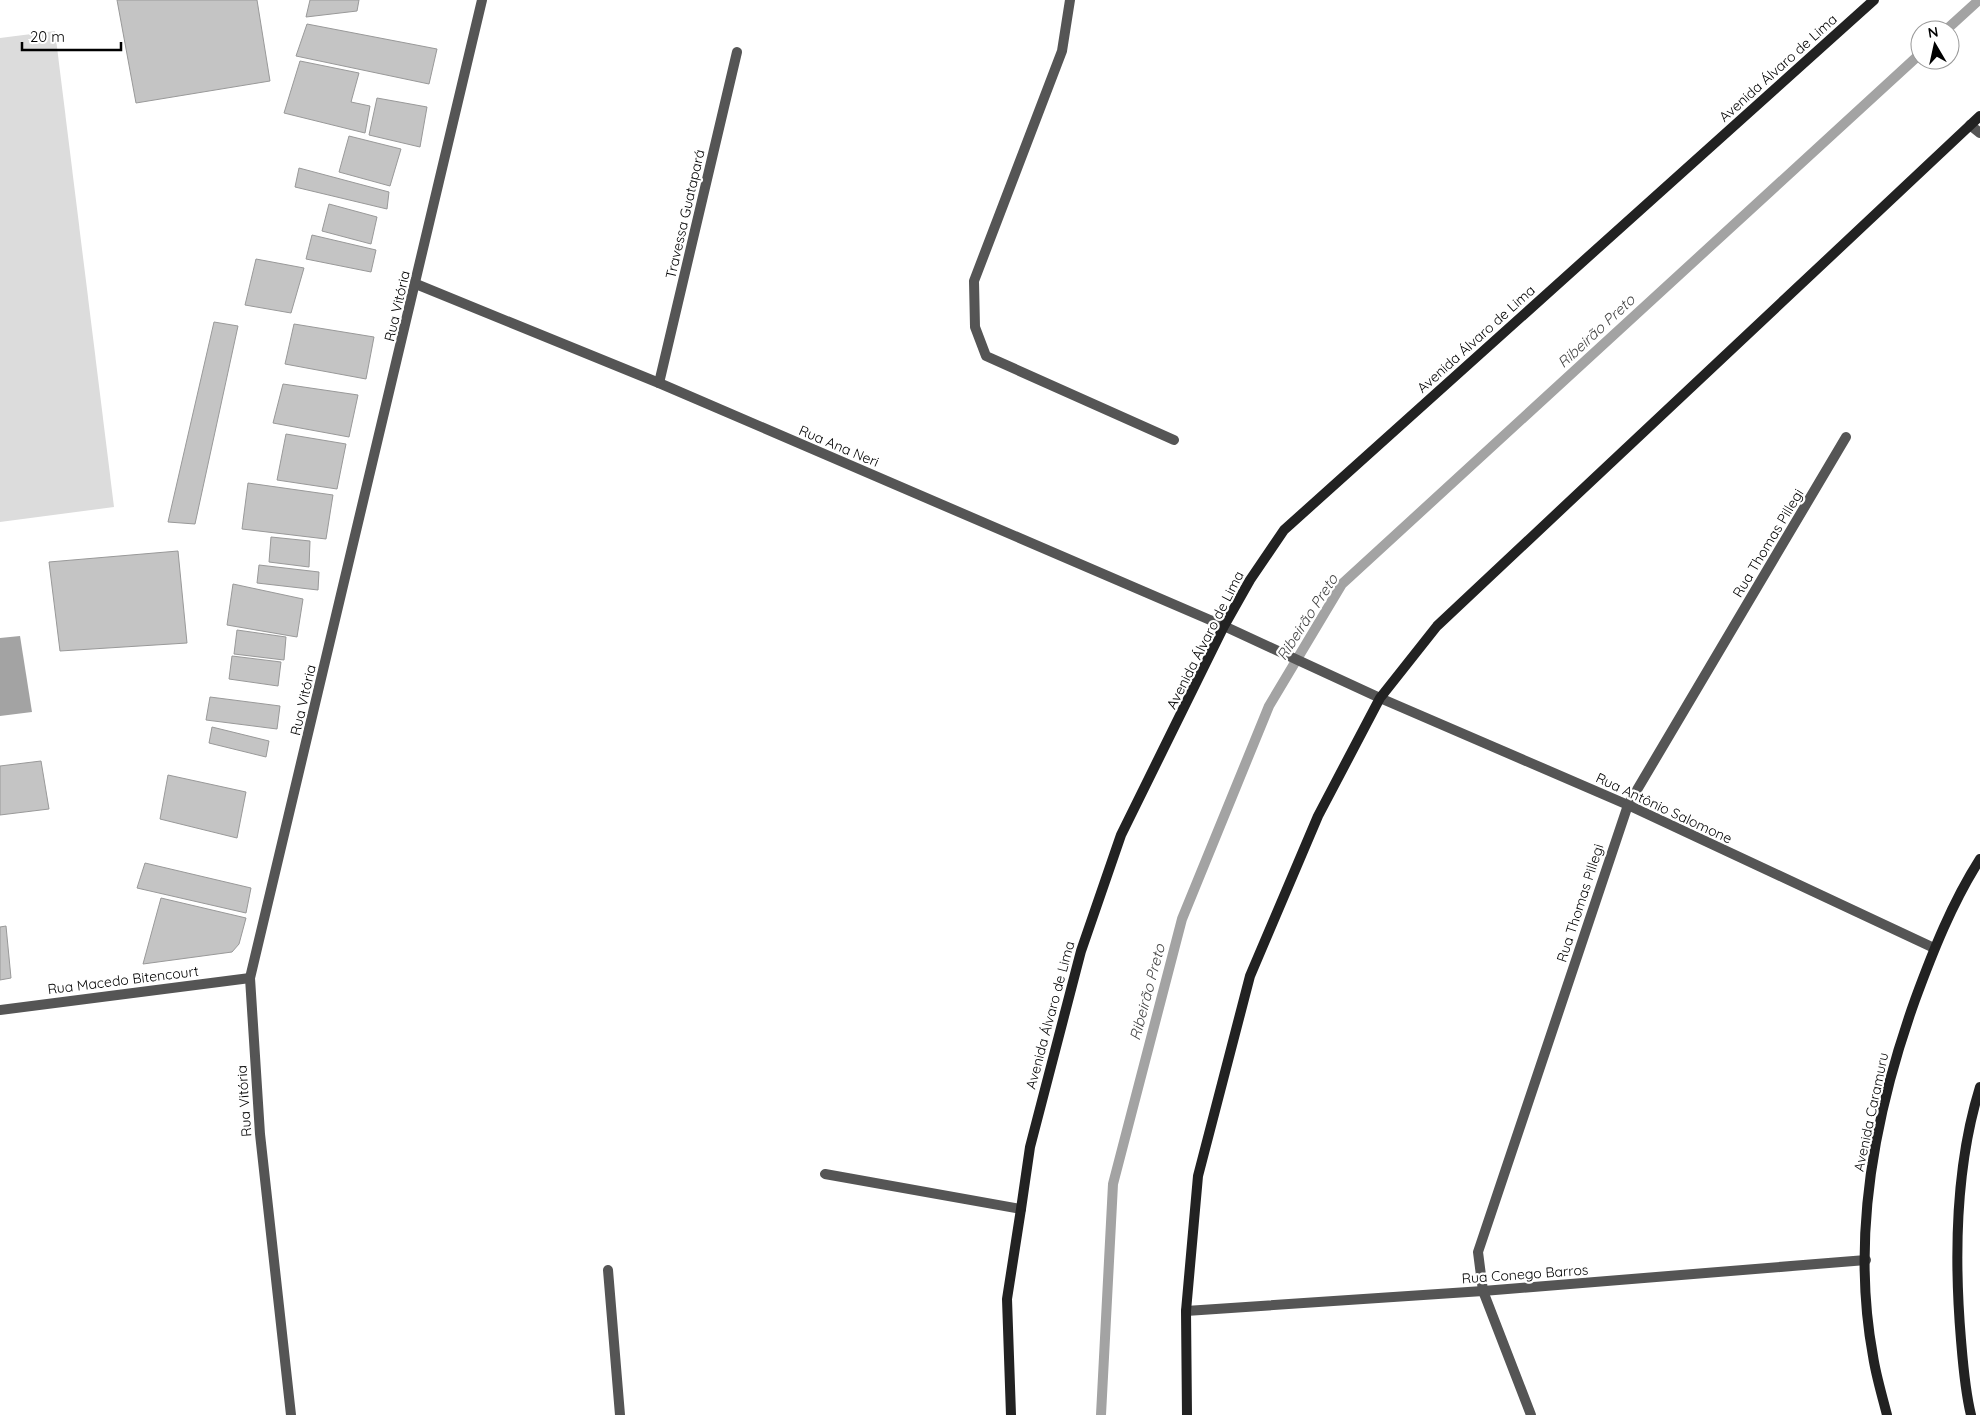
<svg xmlns="http://www.w3.org/2000/svg" width="1980" height="1415" font-family="Quicksand,sans-serif">
  <rect width="100%" height="100%" fill="#fff"/>
  <polygon fill="#dcdcdc" points="55,31 114,507 0,522 0,38"/>
  <polygon fill="#a3a3a3" points="20,636 32,712 0,716 0,638"/>
  <g fill="none" stroke-linecap="round" stroke-linejoin="round">
    <g stroke="#a3a3a3" stroke-width="10">
      <polyline points="1946,30 1979,0"/>
      <polyline points="1101,1415 1113,1184 1182,919 1269,706 1342,584 1920,54"/>
    </g>
  </g>
  <g fill="#c4c4c4" stroke="#999">
    <polygon points="117,0 257,0 270,81 136,103"/>
    <polygon points="310,0 359,0 357,11 306,17"/>
    <polygon points="307,24 437,49 429,84 296,56"/>
    <polygon points="300,61 359,73 351,102 370,106 365,133 284,113"/>
    <polygon points="377,98 427,107 420,147 369,135"/>
    <polygon points="349,136 401,149 390,186 339,172"/>
    <polygon points="299,168 389,192 387,209 295,187"/>
    <polygon points="329,204 377,217 371,244 322,231"/>
    <polygon points="312,235 376,250 371,272 306,259"/>
    <polygon points="256,259 304,268 291,313 245,305"/>
    <polygon points="214,322 238,326 195,524 168,522"/>
    <polygon points="294,324 374,337 366,379 285,364"/>
    <polygon points="283,384 358,395 349,437 273,423"/>
    <polygon points="286,434 346,444 337,489 277,480"/>
    <polygon points="248,483 333,495 326,539 242,529"/>
    <polygon points="271,537 310,541 309,567 269,562"/>
    <polygon points="178,551 187,643 60,651 49,562"/>
    <polygon points="259,565 319,572 318,590 257,583"/>
    <polygon points="233,584 303,599 297,637 227,625"/>
    <polygon points="237,630 286,637 284,660 234,654"/>
    <polygon points="232,656 281,662 278,686 229,679"/>
    <polygon points="210,697 280,706 277,729 206,720"/>
    <polygon points="212,727 269,741 266,757 209,743"/>
    <polygon points="41,761 49,809 0,815 0,766"/>
    <polygon points="168,775 246,792 237,838 160,819"/>
    <polygon points="145,863 251,888 246,913 137,888"/>
    <polygon points="161,898 246,918 239,944 232,952 143,964"/>
    <polygon points="6,926 11,978 0,980 0,927"/>
  </g>
  <g fill="none" stroke-linecap="round" stroke-linejoin="round">
    <g stroke="#555" stroke-width="10">
      <polyline points="1070,0 1062,51 974,281 975,327 986,356 1174,440"/>
      <polyline points="1970,125 1980,133"/>
      <polyline points="825,1174 1021,1209"/>
    </g>
    <g stroke="#555" stroke-width="10">
      <polyline points="416,284 659,383 1224,626 1380,698 1628,805 1934,948"/>
      <polyline points="659,383 737,52"/>
      <polyline points="0,1010 250,978"/>
      <polyline points="608,1270 620,1415"/>
      <polyline points="1186,1311 1483,1291 1866,1260"/>
      <polyline points="291,1415 260,1134 250,978 482,0"/>
      <polyline points="1531,1415 1483,1291 1478,1252 1628,805 1846,437"/>
    </g>
    <g stroke="#222" stroke-width="10">
      <polyline points="1011,1415 1007,1299 1021,1209 1030,1147 1081,951 1121,835 1224,626 1250,580 1284,530 1874,0"/>
      <polyline points="1187,1415 1186,1311 1198,1176 1250,976 1318,816 1380,698 1437,626 1980,116"/>
      <path d="M1887 1415C1882 1395 1876 1376 1873 1356 1851 1237 1875 1112 1915 1000 1933 951 1952 903 1980 859"/>
      <path d="M1971 1415C1965 1391 1963 1364 1961 1340 1954 1257 1955 1167 1980 1087"/>
    </g>
  </g>
  <g text-anchor="middle" dominant-baseline="central" stroke-width="4.5" stroke-linejoin="round" paint-order="stroke">
    <g font-size="14" fill="#000" stroke="#fff">
      <text transform="translate(1778 68) rotate(-42)">Avenida Álvaro de Lima</text>
      <text transform="translate(685 214) rotate(-77)">Travessa Guatapará</text>
      <text transform="translate(397 306) rotate(-77)">Rua Vitória</text>
      <text transform="translate(1476 339) rotate(-42)">Avenida Álvaro de Lima</text>
      <text transform="translate(839 446) rotate(23)">Rua Ana Neri</text>
      <text transform="translate(1768 543) rotate(-59)">Rua Thomas Pillegi</text>
      <text transform="translate(1205 640) rotate(-63)">Avenida Álvaro de Lima</text>
      <text transform="translate(303 700) rotate(-77)">Rua Vitória</text>
      <text transform="translate(1664 808) rotate(25)">Rua Antônio Salomone</text>
      <text transform="translate(1580 903) rotate(-72)">Rua Thomas Pillegi</text>
      <text transform="translate(123 980) rotate(-7)">Rua Macedo Bitencourt</text>
      <text transform="translate(1050 1015) rotate(-75)">Avenida Álvaro de Lima</text>
      <text transform="translate(244 1101) rotate(-94)">Rua Vitória</text>
      <text transform="translate(1871 1112) rotate(-78)">Avenida Caramuru</text>
      <text transform="translate(1525 1274) rotate(-4)">Rua Conego Barros</text>
    </g>
    <g font-size="15" font-style="italic" fill="#444" stroke="#fff">
      <text transform="translate(1596 331) rotate(-43)">Ribeirão Preto</text>
      <text transform="translate(1307 617) rotate(-57)">Ribeirão Preto</text>
      <text transform="translate(1147 992) rotate(-75)">Ribeirão Preto</text>
    </g>
  </g>
  <g transform="translate(1935 45) rotate(351)"><circle r="24" fill="#ffffff" stroke="#999999"/>
  <path d="M0-4L9 19L0 12L-9 19Z" fill="#000000"/>
  <text y="-8" font-size="14" font-weight="bold" text-anchor="middle" fill="#000000">N</text>
  </g>
  <path d="M22 42v8h99v-8" fill="none" stroke="#000000" stroke-width="2.5"/>
  <text x="30" y="42" font-size="15" fill="#000000" stroke="#ffffff" stroke-width="4" paint-order="stroke">20 m</text>
</svg>
